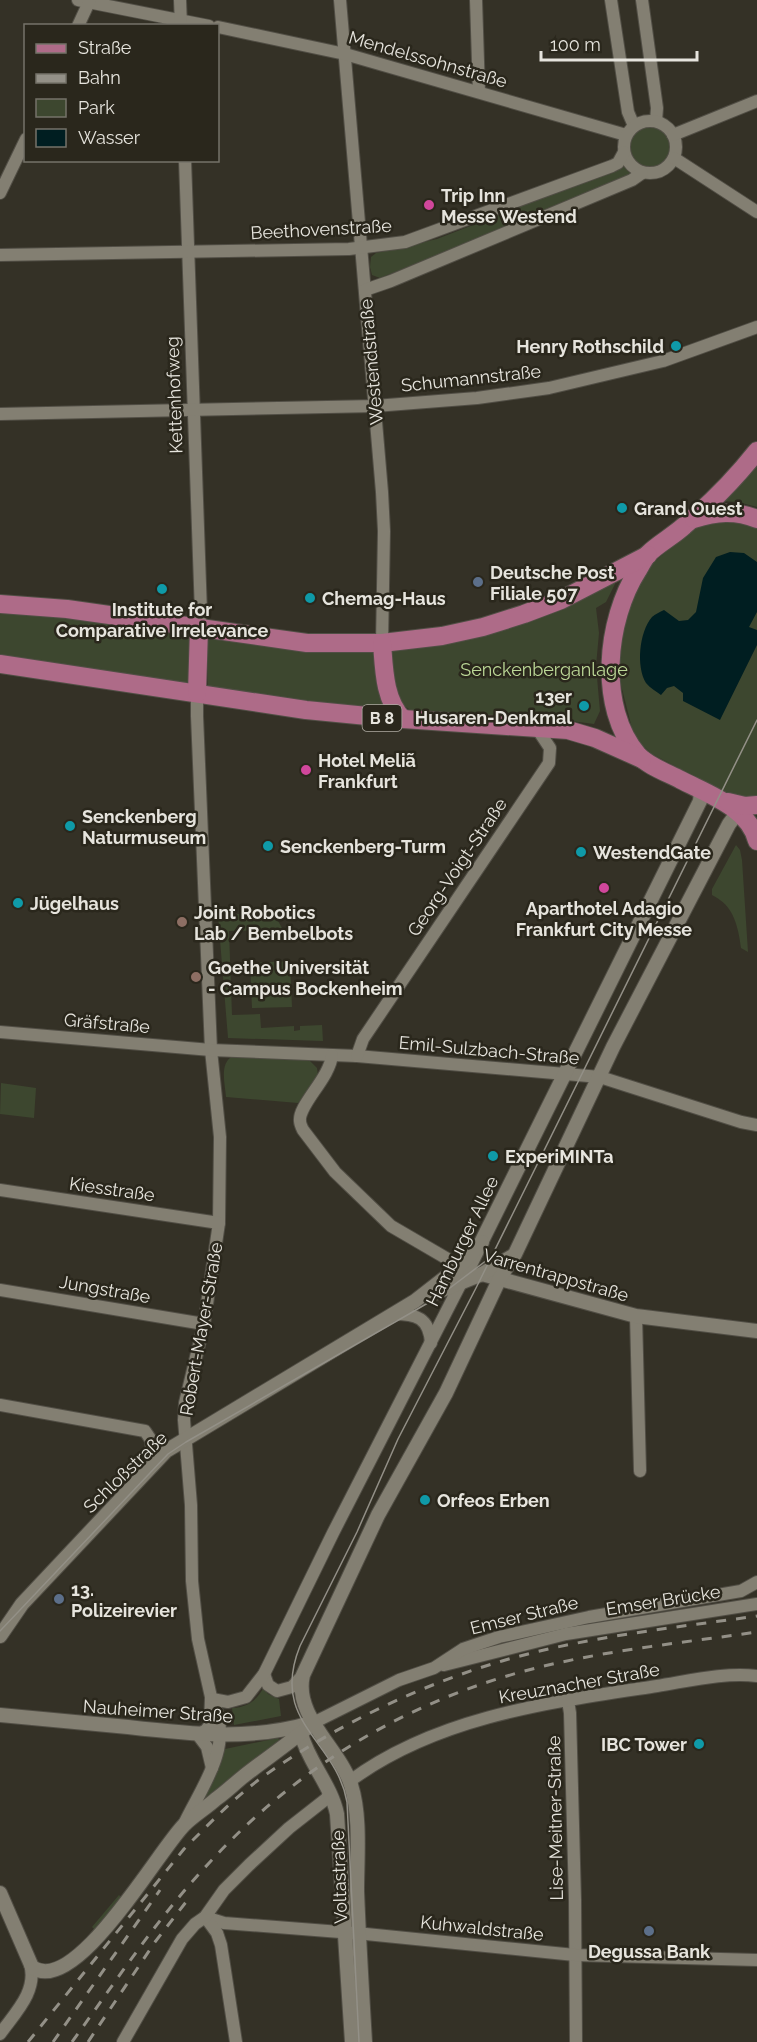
<svg xmlns="http://www.w3.org/2000/svg" width="757" height="2042" font-family="Raleway,sans-serif">
  <rect width="100%" height="100%" fill="#343126"/>
  <g fill="#3d472f">
    <circle cx="650" cy="147" r="21"/>
    <polygon points="624,166 634,176 380,278 372,275 370,267 371,257 376,253 437,239"/>
    <polygon points="757,459 757,507 738,502 720,501"/>
    <polygon points="733,518 757,526 757,798 752,799 729,794 652,754 640,743 632,728 621,685 619,665 623,625 638,584 653,563 693,528"/>
    <polygon points="613,582 615,584 606,602 596,608 599,633 596,666 600,711 594,724 556,719 415,713 400,703 394,682 392,650 447,644"/>
    <polygon points="0,612 98,621 190,634 189,682 187,683 0,659"/>
    <polygon points="210,638 375,651 385,710 304,703 208,687 208,641"/>
    <path d="M736 845 740 850 742 860 748 952 741 948C739 932 735 910 720 900 718 898 715 897 712 895V889Z"/>
    <polygon points="262,913 277,919 282,928 279,930 229,931 232,1015 260,1014 261,1028 294,1026 294,1031 300,1030 300,1026 322,1025 323,1041 228,1038 218,915"/>
    <polygon points="290,961 292,1007 252,1008 250,963"/>
    <path d="M233 1056 309 1060 317 1068 318 1076 298 1103 226 1097C225 1083 219 1063 233 1056Z"/>
    <polygon points="1,1083 36,1088 34,1118 0,1114"/>
    <path d="M264 1687 268 1694 279 1699 281 1716 234 1725 232 1708C248 1707 256 1701 264 1687Z"/>
    <polygon points="278,1738 280,1741 200,1804 198,1803 225,1749"/>
    <polygon points="119,1895 122,1898 95,1930 92,1927"/>
  </g>
  <path fill="#001e21" d="M730 552 744 553 757 562V612L749 627 757 630V645L720 720 683 701V693L674 686 667 688 661 695C656 691 650 688 646 683 636 667 639 632 652 617 655 614 660 612 664 610L679 621 688 620 696 612 703 578 716 557Z"/>
  <g fill="none" stroke-linecap="round" stroke-linejoin="round">
    <g stroke="#514e45" stroke-width="14">
      <g id="minor">
        <polyline points="78,0 209,26"/>
        <polyline points="180,0 181,26"/>
        <polyline points="340,0 382,492 384,531 382,643"/>
        <polyline points="476,0 479,92"/>
        <polyline points="611,0 628,112 634,126"/>
        <polyline points="642,0 657,108 656,121"/>
        <polyline points="78,26 90,0"/>
        <polyline points="218,27 345,54 626,135"/>
        <circle cx="650" cy="147" r="26"/>
        <polyline points="673,135 757,101"/>
        <polyline points="674,158 757,212"/>
        <polyline points="185,160 201,613 199,628"/>
        <polyline points="0,193 26,139"/>
        <polyline points="0,255 349,249 405,242 612,166 618,163 624,152"/>
        <polyline points="365,290 391,281 632,180 642,173"/>
        <polyline points="0,414 375,406 477,398 549,388 663,361 757,327"/>
        <polyline points="197,693 197,716 211,1050 220,1137 219,1223 204,1324 185,1403 184,1420 191,1505 192,1581 198,1639 211,1697 210,1725 206,1730 198,1735 207,1747 212,1768"/>
        <polyline points="0,1032 211,1050 357,1056 600,1077 741,1122 757,1125"/>
        <path d="M332 1055C330 1078 298 1105 300 1121 300 1124 302 1128 303 1130L335 1172 391 1226 451 1261 466 1268"/>
        <polyline points="357,1056 363,1039 549,763 550,748 536,727"/>
        <polyline points="0,1190 219,1223"/>
        <polyline points="0,1290 204,1324"/>
        <path d="M394 1314C417 1314 429 1318 431 1343"/>
        <polyline points="636,1316 640,1471"/>
        <polyline points="0,1405 145,1431 151,1440 153,1464"/>
        <polyline points="444,1665 566,1634 757,1604"/>
        <polyline points="264,1674 268,1685 277,1691 292,1687 303,1675"/>
        <polyline points="212,1699 228,1702 246,1697 264,1674 333,1533 462,1281"/>
        <polyline points="568,1701 570,1713 575,1900 576,2042"/>
        <polyline points="313,1723 399,1680 434,1668 463,1649 499,1637 589,1617 741,1591 757,1582"/>
        <path d="M350 1781C438 1716 552 1702 657 1686 689 1681 725 1672 757 1676"/>
        <path d="M184 1824C202 1786 232 1749 215 1706"/>
        <polyline points="205,1917 224,1923 366,1934 575,1955 757,1960"/>
        <polyline points="206,1918 217,1933 221,1945 236,2042"/>
        <path d="M0 2034C15 2013 38 1991 30 1964"/>
        <polyline points="123,2042 182,1939 195,1924 205,1917 224,1890 249,1865 289,1828 326,1799 330,1793"/>
      </g>
    </g>
    <g stroke="#514e45" stroke-width="16">
      <g id="tertiary">
        <polyline points="482,1274 636,1316 757,1331"/>
        <polyline points="462,1281 700,801 701,790"/>
        <polyline points="430,1295 482,1274 511,1257"/>
        <polyline points="0,1636 22,1604 166,1451 415,1301 460,1266 482,1242"/>
        <path d="M0 1715C43 1719 86 1723 128 1727 189 1734 251 1741 311 1723"/>
        <path d="M301 1734C309 1763 331 1785 337 1814L352 2042"/>
        <path d="M0 1893 32 1967C75 1998 158 1851 184 1825 193 1816 206 1808 216 1799 226 1792 235 1783 244 1776 267 1758 291 1742 313 1723"/>
        <path d="M365 2042C362 1992 359 1941 357 1891 357 1858 361 1816 351 1785 340 1749 293 1716 303 1675L378 1515 446 1393 500 1278 515 1254 613 1047 729 824 738 812 745 807"/>
      </g>
    </g>
    <g stroke="#514e45" stroke-width="20">
      <g id="primary">
        <path d="M757 451C735 479 710 504 684 526 673 536 658 544 648 554 644 559 641 565 638 570 606 620 597 707 638 755 648 766 668 773 681 780 708 794 749 808 757 841"/>
        <path d="M694 519C716 512 735 510 757 519"/>
        <polyline points="0,604 67,609 307,643 382,643 442,636 483,627 524,614 561,600 648,555"/>
        <path d="M382 643C384 668 384 700 403 719"/>
        <polyline points="0,664 306,710 388,718 568,730 595,738 642,759"/>
        <polyline points="197,693 199,628"/>
        <polyline points="728,802 745,806 757,805"/>
      </g>
    </g>
    <use href="#minor" stroke="#837f72" stroke-width="12"/>
    <use href="#tertiary" stroke="#837f72" stroke-width="14"/>
    <use href="#primary" stroke="#ae6b88" stroke-width="18"/>
    <g stroke="#939087" stroke-width="1.5">
      <polyline points="0,1631 168,1454 186,1442 409,1314 438,1297 487,1260"/>
      <path d="M359 2042 347 1802C336 1739 269 1723 300 1646L357 1532 398 1439 476 1288 757 720"/>
    </g>
    <g stroke="#939087" stroke-width="3" stroke-dasharray="10 10" stroke-linecap="butt">
      <path d="M28 2042 184 1849C209 1824 233 1799 261 1778 333 1727 417 1686 502 1661 584 1637 672 1628 757 1616"/>
      <polyline points="53,2042 160,1890"/>
      <path d="M72 2042C116 1981 158 1917 210 1862 291 1774 392 1710 507 1676 587 1652 674 1644 757 1632"/>
      <polyline points="88,2042 155,1942 186,1902"/>
    </g>
  </g>
  <g fill="#d1479c" stroke="#2a271c" stroke-width="2">
    <circle cx="429" cy="205" r="6"/>
    <circle cx="306" cy="770" r="6"/>
    <circle cx="604" cy="888" r="6"/>
  </g>
  <g fill="#0f9aa8" stroke="#2a271c" stroke-width="2">
    <circle cx="676" cy="346" r="6"/>
    <circle cx="622" cy="508" r="6"/>
    <circle cx="162" cy="589" r="6"/>
    <circle cx="310" cy="598" r="6"/>
    <circle cx="584" cy="706" r="6"/>
    <circle cx="70" cy="826" r="6"/>
    <circle cx="268" cy="846" r="6"/>
    <circle cx="581" cy="852" r="6"/>
    <circle cx="18" cy="903" r="6"/>
    <circle cx="493" cy="1156" r="6"/>
    <circle cx="425" cy="1500" r="6"/>
    <circle cx="699" cy="1744" r="6"/>
  </g>
  <g fill="#5c6f8a" stroke="#2a271c" stroke-width="2">
    <circle cx="478" cy="582" r="6"/>
    <circle cx="59" cy="1599" r="6"/>
    <circle cx="649" cy="1931" r="6"/>
  </g>
  <g fill="#8d6e63" stroke="#2a271c" stroke-width="2">
    <circle cx="182" cy="922" r="6"/>
    <circle cx="196" cy="977" r="6"/>
  </g>
  <g text-anchor="middle" dominant-baseline="central" stroke-width="5" stroke-linejoin="round" paint-order="stroke">
    <rect fill="#2a271c" stroke="#aeaba3" stroke-width="1.5" x="362.5" y="705" width="39" height="26" rx="4.5"/>
    <g font-size="16" font-weight="bold" fill="#e6e4dd">
      <text x="382" y="718">B 8</text>
    </g>
    <g font-size="18" fill="#e6e4dd" stroke="#2a271c">
      <text transform="translate(428 59) rotate(16)">Mendelssohnstraße</text>
      <text transform="translate(321 229) rotate(-3)">Beethovenstraße</text>
      <text transform="translate(371 362) rotate(-95)">Westendstraße</text>
      <text transform="translate(471 378) rotate(-6)">Schumannstraße</text>
      <text transform="translate(174 395) rotate(-92)">Kettenhofweg</text>
      <text transform="translate(457 867) rotate(-56)">Georg-Voigt-Straße</text>
      <text transform="translate(107 1023) rotate(5)">Gräfstraße</text>
      <text transform="translate(489 1050) rotate(5)">Emil-Sulzbach-Straße</text>
      <text transform="translate(112 1189) rotate(8)">Kiesstraße</text>
      <text transform="translate(462 1241) rotate(-64)">Hamburger Allee</text>
      <text transform="translate(556 1275) rotate(16)">Varrentrappstraße</text>
      <text transform="translate(105 1289) rotate(10)">Jungstraße</text>
      <text transform="translate(201 1329) rotate(-80)">Robert-Mayer-Straße</text>
      <text transform="translate(125 1472) rotate(-44)">Schloßstraße</text>
      <text transform="translate(663 1600) rotate(-9)">Emser Brücke</text>
      <text transform="translate(524 1615) rotate(-14)">Emser Straße</text>
      <text transform="translate(579 1683) rotate(-10)">Kreuznacher Straße</text>
      <text transform="translate(158 1711) rotate(4)">Nauheimer Straße</text>
      <text transform="translate(555 1818) rotate(-91)">Lise-Meitner-Straße</text>
      <text transform="translate(339 1877) rotate(-92)">Voltastraße</text>
      <text transform="translate(482 1928) rotate(6)">Kuhwaldstraße</text>
    </g>
    <g font-size="18" font-weight="bold" fill="#e6e4dd" stroke="#2a271c" text-anchor="start">
      <text x="441" y="195">Trip Inn<tspan x="441" dy="21">Messe Westend</tspan></text>
      <text x="664" y="346" text-anchor="end">Henry Rothschild</text>
      <text x="634" y="508">Grand Ouest</text>
      <text x="490" y="572">Deutsche Post<tspan x="490" dy="21">Filiale 507</tspan></text>
      <text x="322" y="598">Chemag-Haus</text>
      <text x="162" y="609" text-anchor="middle">Institute for<tspan x="162" dy="21">Comparative Irrelevance</tspan></text>
      <text x="572" y="696" text-anchor="end">13er<tspan x="572" dy="21">Husaren-Denkmal</tspan></text>
      <text x="318" y="760">Hotel Meliã<tspan x="318" dy="21">Frankfurt</tspan></text>
      <text x="82" y="816">Senckenberg<tspan x="82" dy="21">Naturmuseum</tspan></text>
      <text x="280" y="846">Senckenberg-Turm</text>
      <text x="593" y="852">WestendGate</text>
      <text x="30" y="903">Jügelhaus</text>
      <text x="604" y="908" text-anchor="middle">Aparthotel Adagio<tspan x="604" dy="21">Frankfurt City Messe</tspan></text>
      <text x="194" y="912">Joint Robotics<tspan x="194" dy="21">Lab / Bembelbots</tspan></text>
      <text x="208" y="967">Goethe Universität<tspan x="208" dy="21">- Campus Bockenheim</tspan></text>
      <text x="505" y="1156">ExperiMINTa</text>
      <text x="437" y="1500">Orfeos Erben</text>
      <text x="71" y="1589">13.<tspan x="71" dy="21">Polizeirevier</tspan></text>
      <text x="687" y="1744" text-anchor="end">IBC Tower</text>
      <text x="649" y="1951" text-anchor="middle">Degussa Bank</text>
    </g>
    <g font-size="18" fill="#bcd897" stroke="#2a271c">
      <text x="544" y="669">Senckenberganlage</text>
    </g>
  </g>
  <rect x="24" y="24" width="195" height="138" fill="#2a271c" stroke="#757369" stroke-width="1.5"/>
  <rect x="36" y="44" width="30" height="9" fill="#ae6b88" stroke="#757369" stroke-width="1.5"/>
  <text x="78" y="54" font-size="18" fill="#e6e4dd">Straße</text>
  <rect x="36" y="74" width="30" height="9" fill="#939087" stroke="#757369" stroke-width="1.5"/>
  <text x="78" y="84" font-size="18" fill="#e6e4dd">Bahn</text>
  <rect x="36" y="99" width="30" height="18" fill="#3d472f" stroke="#757369" stroke-width="1.5"/>
  <text x="78" y="114" font-size="18" fill="#e6e4dd">Park</text>
  <rect x="36" y="129" width="30" height="18" fill="#001e21" stroke="#757369" stroke-width="1.5"/>
  <text x="78" y="144" font-size="18" fill="#e6e4dd">Wasser</text>
  <path d="M541 51v9h156v-9" fill="none" stroke="#e6e4dd" stroke-width="3"/>
  <text x="550" y="51" font-size="18" fill="#e6e4dd" stroke="#2a271c" stroke-width="4.5" paint-order="stroke">100 m</text>
</svg>
